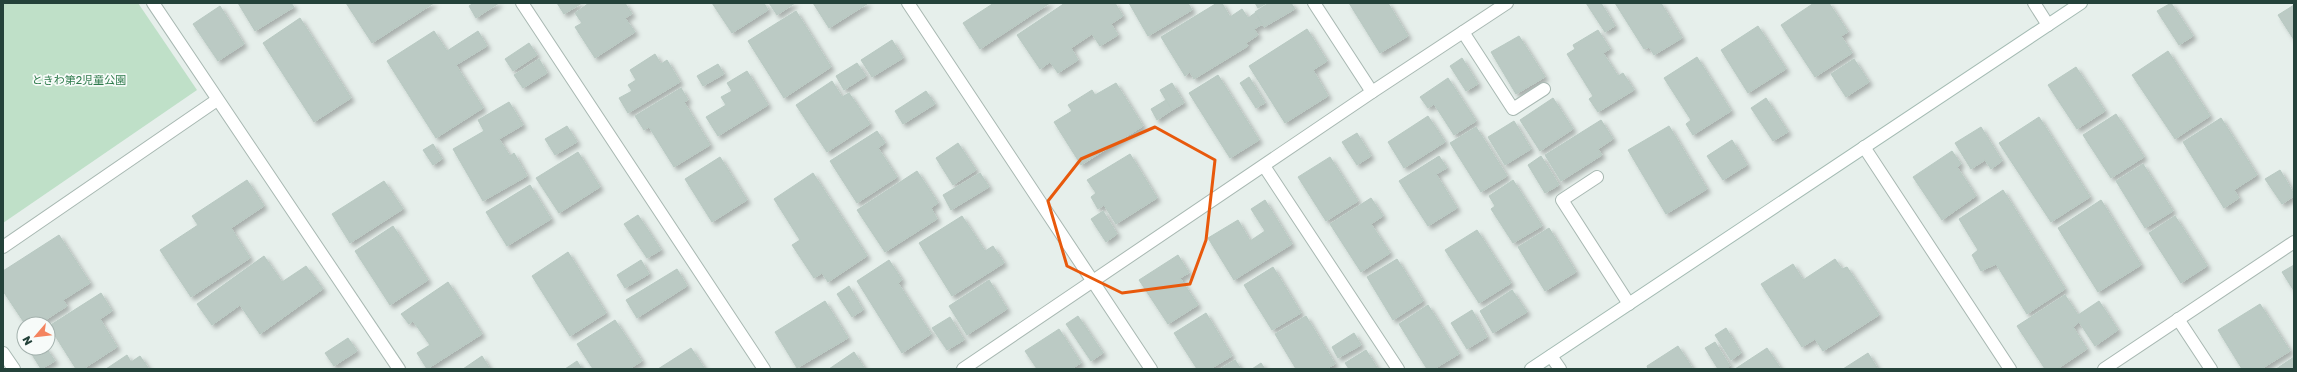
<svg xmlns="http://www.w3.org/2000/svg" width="2297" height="372" font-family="'Golos Text','Noto Sans JP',sans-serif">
  <defs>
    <filter id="shadow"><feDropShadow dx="3.5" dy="3.5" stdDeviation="2" flood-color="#0004"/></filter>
  </defs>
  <rect width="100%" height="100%" fill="#e6efeb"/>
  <polygon fill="#bfe0c8" points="3,3 138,3 197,90 3,223"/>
  <g fill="#bbcac4" stroke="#b8c9c2" filter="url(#shadow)">
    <polygon points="238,3 291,3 294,7 255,31"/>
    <polygon points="346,3 434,3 372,43"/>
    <polygon points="474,3 499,3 476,18 469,6"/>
    <polygon points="557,3 582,3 564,14"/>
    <polygon points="589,3 625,3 632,14 625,18 635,32 595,58 575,27 582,23 575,13"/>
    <polygon points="712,3 764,3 768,10 732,33"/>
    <polygon points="769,3 795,3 777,15"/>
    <polygon points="813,3 867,3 867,4 829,28"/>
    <polygon points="994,3 1050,3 980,49 963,23"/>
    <polygon points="1065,3 1115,3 1123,16 1111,24 1118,35 1100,46 1092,34 1071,48 1078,60 1058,73 1050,62 1040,69 1017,35"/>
    <polygon points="1129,3 1188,3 1192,10 1148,36"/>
    <polygon points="1217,3 1222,3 1230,17 1242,9 1248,18 1255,13 1263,24 1254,29 1258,35 1246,43 1248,46 1194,79 1190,72 1185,76 1161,37"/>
    <polygon points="1255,3 1267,3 1258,8"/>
    <polygon points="1269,3 1291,3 1295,9 1264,27 1255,12"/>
    <polygon points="1349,3 1388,3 1408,36 1380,53"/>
    <polygon points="1586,3 1601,3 1615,26 1605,32"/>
    <polygon points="1615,3 1661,3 1682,38 1654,55 1649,47 1644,49"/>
    <polygon points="1814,3 1829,3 1848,32 1841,36 1852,53 1815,77 1781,25"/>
    <polygon points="2171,3 2193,36 2179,45 2157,11"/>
    <polygon points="2294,5 2294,40 2278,15"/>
    <polygon points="220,6 244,44 218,61 193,24"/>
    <polygon points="796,11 831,67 784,98 748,41"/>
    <polygon points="300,18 351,98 314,122 263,43"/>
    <polygon points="1758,26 1786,69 1748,93 1721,50"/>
    <polygon points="1307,29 1327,61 1313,70 1328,96 1285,123 1249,66"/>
    <polygon points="1598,30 1610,49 1603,53 1618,76 1623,73 1634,90 1598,112 1589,99 1593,96 1567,54 1575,49 1573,45"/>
    <polygon points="434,31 447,51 478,31 487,46 456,65 483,108 436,138 387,61"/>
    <polygon points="1519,36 1545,77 1516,94 1491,52"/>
    <polygon points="892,40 903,58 872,77 861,60"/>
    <polygon points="529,43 537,55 513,71 505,59"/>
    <polygon points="2168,51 2210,116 2175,139 2132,75"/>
    <polygon points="655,54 661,64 667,60 680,82 628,113 619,98 632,91 628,85 636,80 630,70"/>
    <polygon points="1697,57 1731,111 1693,135 1686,124 1691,120 1664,78"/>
    <polygon points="1462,58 1478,84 1466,91 1450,66"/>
    <polygon points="539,59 547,73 523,88 514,75"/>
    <polygon points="1854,59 1869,82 1846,97 1831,74"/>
    <polygon points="857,63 866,76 844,90 836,76"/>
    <polygon points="718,64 724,74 703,86 697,76"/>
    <polygon points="2076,67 2105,111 2077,129 2048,85"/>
    <polygon points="747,71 768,105 718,136 706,117 726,105 721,97 732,91 727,83"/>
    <polygon points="1218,75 1259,140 1230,158 1189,93"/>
    <polygon points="1249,77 1265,103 1256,108 1240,83"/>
    <polygon points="1448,78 1476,121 1454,135 1434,104 1428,108 1420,97"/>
    <polygon points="832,81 842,97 849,93 870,124 827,152 796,105"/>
    <polygon points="1116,83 1143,126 1081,165 1054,122 1072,111 1068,105 1092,90 1095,95"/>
    <polygon points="1172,83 1184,103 1172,110 1160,90"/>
    <polygon points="681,88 688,100 684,102 710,145 674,167 649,127 644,130 635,116"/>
    <polygon points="926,91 935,104 903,124 895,111"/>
    <polygon points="1553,98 1573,129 1540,151 1520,120"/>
    <polygon points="1766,98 1788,132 1773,141 1751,108"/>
    <polygon points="1166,100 1172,110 1157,120 1151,109"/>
    <polygon points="509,102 523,125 499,139 510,156 514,153 527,176 483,201 453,149 484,131 478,120"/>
    <polygon points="2116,114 2144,157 2111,178 2083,135"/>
    <polygon points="1428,116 1445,142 1404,168 1388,142"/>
    <polygon points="2039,117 2090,197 2051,222 1999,143"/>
    <polygon points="2221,118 2257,175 2234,190 2239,198 2224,208 2183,142"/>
    <polygon points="1601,120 1613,139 1598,149 1602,155 1561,181 1545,155"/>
    <polygon points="1514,121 1531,149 1505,165 1488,137"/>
    <polygon points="567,126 577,142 555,155 545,139"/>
    <polygon points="1669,126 1707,189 1666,214 1628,150"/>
    <polygon points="1476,127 1507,176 1481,192 1450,143"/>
    <polygon points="1981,127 2002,161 1991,169 1985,160 1971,169 1955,143"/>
    <polygon points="877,131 885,143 878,148 897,177 857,203 830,161"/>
    <polygon points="1357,133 1371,156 1357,165 1342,142"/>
    <polygon points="1732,140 1747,165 1723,180 1707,156"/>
    <polygon points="958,143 976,170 953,185 936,158"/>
    <polygon points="433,144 442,159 433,165 423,150"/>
    <polygon points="1952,151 1961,164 1957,167 1976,196 1942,220 1913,177"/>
    <polygon points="578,152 600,187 559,213 536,178"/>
    <polygon points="1130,154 1157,198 1116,224 1104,205 1098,209 1091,197 1096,193 1087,180"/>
    <polygon points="1439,156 1447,168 1436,174 1457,208 1428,226 1399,181"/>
    <polygon points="1541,156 1559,185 1545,193 1528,165"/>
    <polygon points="720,157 747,200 712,222 685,179"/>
    <polygon points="1330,157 1358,201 1326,221 1298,177"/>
    <polygon points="2143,164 2173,211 2145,228 2116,181"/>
    <polygon points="2280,170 2294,194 2294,196 2282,204 2265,179"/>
    <polygon points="917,171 938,203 931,208 937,219 885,252 857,210"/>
    <polygon points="813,173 867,256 828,282 822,273 814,278 792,245 800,240 774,199"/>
    <polygon points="980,173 989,187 951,210 943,195"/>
    <polygon points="247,180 264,206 231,228 250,258 191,297 160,250 198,225 192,216"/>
    <polygon points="1513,180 1542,226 1513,243 1491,209 1495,206 1489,196"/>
    <polygon points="384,181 403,209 350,243 332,214"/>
    <polygon points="530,185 551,219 507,246 486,212"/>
    <polygon points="2003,190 2065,289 2027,314 1996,264 1981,271 1972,255 1978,250 1959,219"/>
    <polygon points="1371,198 1383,216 1371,224 1390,253 1361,272 1330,224"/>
    <polygon points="1265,200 1292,244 1234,280 1208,238 1238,220 1250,241 1265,231 1251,209"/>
    <polygon points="2101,200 2141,265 2098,292 2058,228"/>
    <polygon points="1103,211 1117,234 1106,242 1091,219"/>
    <polygon points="638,215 661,250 647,258 624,224"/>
    <polygon points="962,216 985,251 993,246 1004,263 952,296 919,243"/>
    <polygon points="2175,216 2207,266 2181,283 2149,233"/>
    <polygon points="393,226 428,280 390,305 355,251"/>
    <polygon points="1549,228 1576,272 1545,291 1518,247"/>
    <polygon points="1477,230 1511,283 1479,303 1445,250"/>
    <polygon points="59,235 90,283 63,300 67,306 39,324 25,324 3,291 3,271"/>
    <polygon points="568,252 606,313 570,336 532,276"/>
    <polygon points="1178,255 1189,273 1180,278 1198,305 1168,324 1139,280"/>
    <polygon points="264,256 282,282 306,266 323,289 260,334 240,305 212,325 197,304"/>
    <polygon points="1397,259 1423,301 1393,320 1367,277"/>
    <polygon points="1835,259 1842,269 1847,267 1879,315 1823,351 1815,339 1802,347 1761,284 1793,264 1803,280"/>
    <polygon points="641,260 649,274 625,288 617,275"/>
    <polygon points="889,260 902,280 898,283 931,334 902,353 857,281"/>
    <polygon points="2294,265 2294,291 2282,272"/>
    <polygon points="1273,267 1301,313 1272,330 1244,285"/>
    <polygon points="677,269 687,286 637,318 626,300"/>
    <polygon points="989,280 1007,309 967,335 949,306"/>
    <polygon points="448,282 482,334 427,369 417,353 430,345 413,321 409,324 401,314"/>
    <polygon points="849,286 863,310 852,317 837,294"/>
    <polygon points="1512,290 1527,312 1493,333 1480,311"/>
    <polygon points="101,293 112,311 100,319 117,347 83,369 76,369 49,326"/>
    <polygon points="2065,295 2078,315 2099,301 2118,330 2095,346 2079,322 2073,327 2087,349 2057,369 2045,369 2017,326"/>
    <polygon points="825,301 848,338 797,368 775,332"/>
    <polygon points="2260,304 2290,351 2261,369 2242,369 2218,330"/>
    <polygon points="1428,305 1459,354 1434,369 1427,369 1399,324"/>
    <polygon points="1472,310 1487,337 1467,349 1451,323"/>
    <polygon points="1206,313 1232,356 1210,369 1197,369 1174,333"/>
    <polygon points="1078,316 1103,353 1091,361 1066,324"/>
    <polygon points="1306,316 1335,364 1326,369 1296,369 1275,334"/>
    <polygon points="950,317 964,340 947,350 932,328"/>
    <polygon points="615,320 642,361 629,369 593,369 577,344"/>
    <polygon points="1726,328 1741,353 1731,360 1715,335"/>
    <polygon points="1059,329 1081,363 1071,369 1037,369 1025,351"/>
    <polygon points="1354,333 1361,345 1338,358 1332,347"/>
    <polygon points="348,338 357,351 334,366 325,353"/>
    <polygon points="1715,342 1730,366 1726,369 1718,369 1705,348"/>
    <polygon points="1678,346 1693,369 1648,369 1647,366"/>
    <polygon points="28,348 46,348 55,361 41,369"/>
    <polygon points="691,348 705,369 658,369"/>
    <polygon points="1767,348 1781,369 1735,369"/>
    <polygon points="1366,350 1378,369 1349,369 1345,363"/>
    <polygon points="854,352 865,369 829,369"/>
    <polygon points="1868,353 1878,369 1843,369"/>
    <polygon points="127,355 131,362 140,356 149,369 106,369"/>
    <polygon points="482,356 490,369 463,369"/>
    <polygon points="2294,357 2294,369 2276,369"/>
    <polygon points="1235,360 1241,369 1220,369"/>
    <polygon points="577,361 582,369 565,369"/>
    <polygon points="1261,363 1265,369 1252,369"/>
  </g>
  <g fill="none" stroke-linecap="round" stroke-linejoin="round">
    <g stroke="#a8b8b2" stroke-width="14">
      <g id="lane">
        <polyline points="1463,32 1513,109 1544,89"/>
        <polyline points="1597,177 1562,200 1629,304"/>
        <polyline points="1551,356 1560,369"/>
      </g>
    </g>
    <g stroke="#a8b8b2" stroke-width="14">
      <g id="street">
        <polyline points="153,3 399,369"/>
        <polyline points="522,3 764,369"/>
        <polyline points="908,3 1151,369"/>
        <polyline points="1314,3 1372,92"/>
        <polyline points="2034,3 2048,25"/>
        <polyline points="1864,147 2010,369"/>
        <polyline points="1264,166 1398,369"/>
        <polyline points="3,247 217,100"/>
        <polyline points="2178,319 2211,369"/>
        <polyline points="3,353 14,369"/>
        <polyline points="963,369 1372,92 1507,3"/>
        <polyline points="2104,369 2294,242"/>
      </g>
    </g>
    <g stroke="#a4bbb3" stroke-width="14">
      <polyline id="secondary" points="1531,369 2081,3"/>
    </g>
    <use href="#lane" stroke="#fff" stroke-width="12"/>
    <use href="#street" stroke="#fff" stroke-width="12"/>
    <use href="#secondary" stroke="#fff" stroke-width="12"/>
  </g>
  <path fill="none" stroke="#e8590c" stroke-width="3" stroke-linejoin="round" d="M1155 127 1215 160 1206 240 1190 284 1122 293 1067 266 1048 201 1081 159Z"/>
  <g text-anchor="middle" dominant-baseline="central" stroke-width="3.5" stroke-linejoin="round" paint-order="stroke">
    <g font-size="11" fill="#2d7a4b" stroke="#f7fbf9">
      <text x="79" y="79">ときわ第2児童公園</text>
    </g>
  </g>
  <rect width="2297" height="372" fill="none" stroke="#24423a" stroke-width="8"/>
  <g transform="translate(36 336) rotate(242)"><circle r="19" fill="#f7fbf9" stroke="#a3b1ad"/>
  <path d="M0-3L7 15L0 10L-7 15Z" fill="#f4845f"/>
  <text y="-6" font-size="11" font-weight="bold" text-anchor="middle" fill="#24423a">N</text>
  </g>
</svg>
